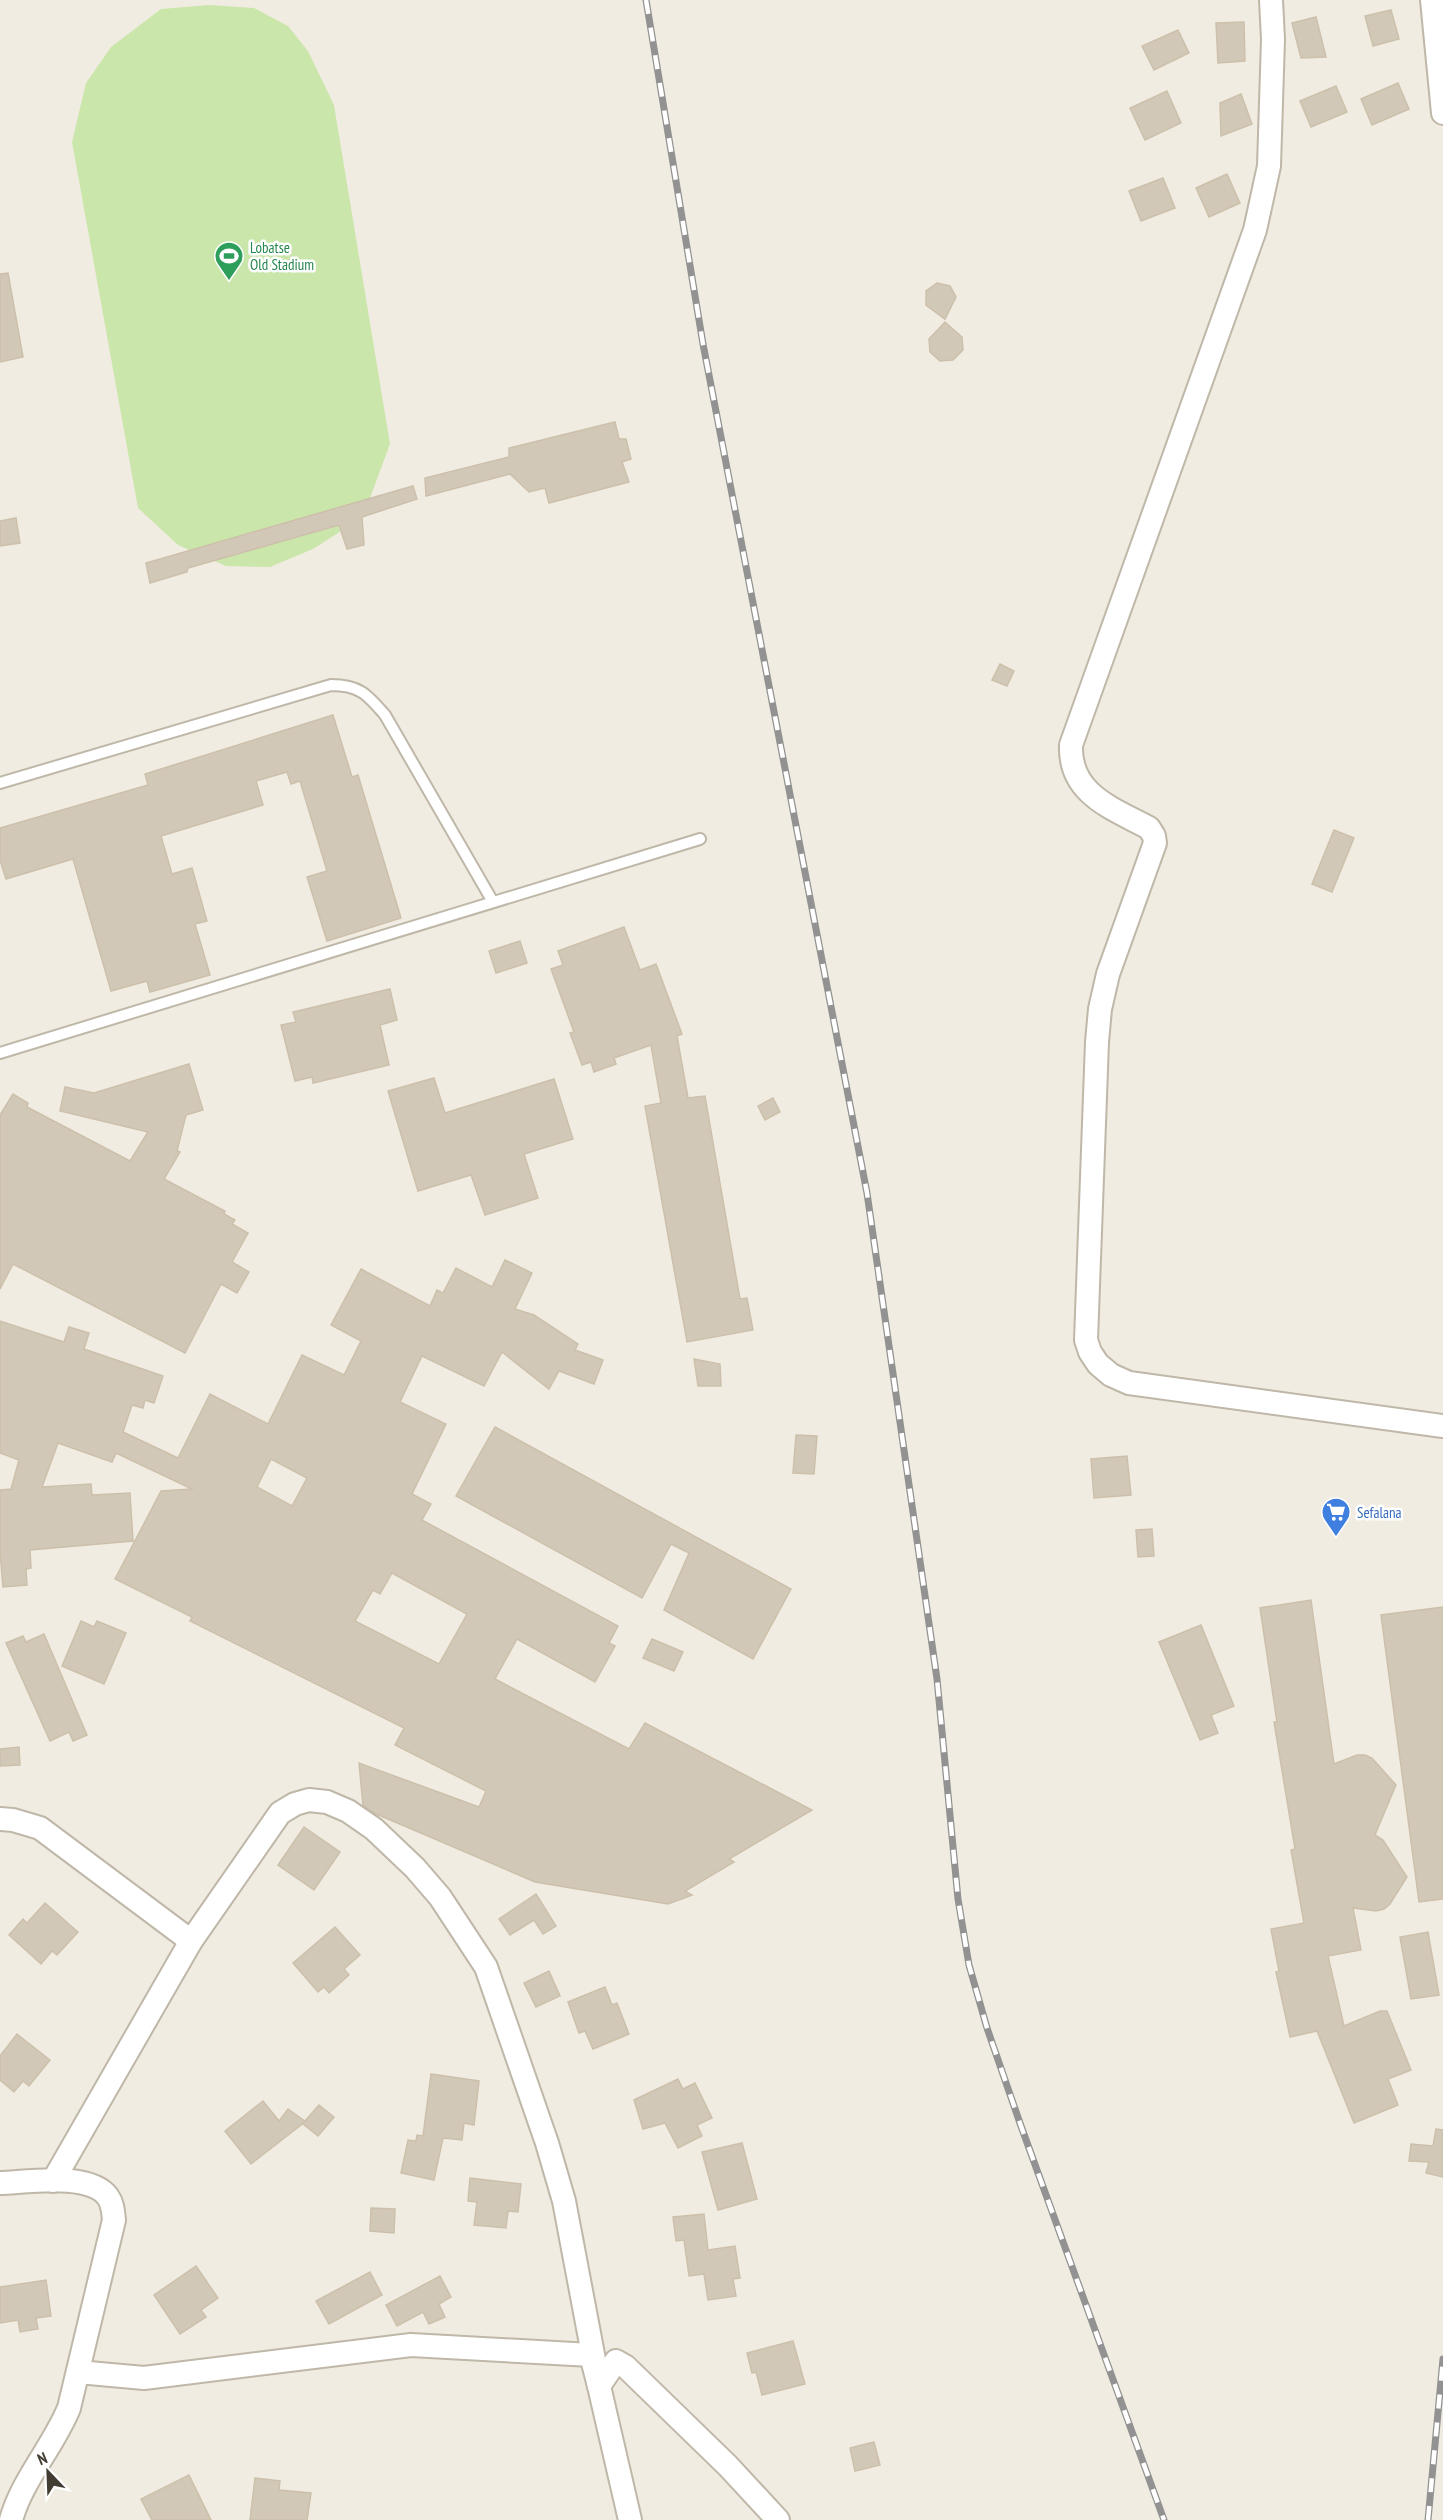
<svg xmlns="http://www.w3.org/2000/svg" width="1443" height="2520" font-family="'PT Sans Narrow',sans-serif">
  <rect width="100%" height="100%" fill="#f1ece2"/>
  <polygon fill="#cbe6aa" points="209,5 254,8 288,26 308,51 334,105 390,444 363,517 313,549 270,567 226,566 178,545 138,508 72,142 86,83 111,47 161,9"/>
  <g fill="#d2c8b8" stroke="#cdc0ab" stroke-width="1.5" fill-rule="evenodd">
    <polygon points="1391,10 1399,39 1373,46 1365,16"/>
    <polygon points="1316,17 1326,57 1301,58 1292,23"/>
    <polygon points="1244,22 1245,61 1218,63 1216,23"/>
    <polygon points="1178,30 1189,53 1154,70 1142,46"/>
    <polygon points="1398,83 1409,109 1372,125 1361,99"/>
    <polygon points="1336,86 1347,112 1311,127 1300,101"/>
    <polygon points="1167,91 1181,123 1145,140 1130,108"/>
    <polygon points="1241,94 1252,124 1221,136 1220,103"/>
    <polygon points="1227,174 1240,203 1209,217 1196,188"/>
    <polygon points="1163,178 1175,208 1141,221 1129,191"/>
    <polygon points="8,273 23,357 0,362 0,274"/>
    <polygon points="937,283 950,286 956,297 945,319 926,305 926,291"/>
    <polygon points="945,322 962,337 963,350 953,360 940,361 930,352 929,339"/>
    <polygon points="615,422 619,439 626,439 631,459 622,462 629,482 549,503 545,488 529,492 510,474 426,496 425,478 509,457 509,448"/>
    <polygon points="413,486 417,499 362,517 364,545 347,549 339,525 188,568 187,572 150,583 146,563"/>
    <polygon points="16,518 20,543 0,546 0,521"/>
    <polygon points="1000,664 1014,671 1007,686 992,680"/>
    <polygon points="333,715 352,777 358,775 401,918 327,941 307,877 327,871 300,781 291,784 287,772 256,781 263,805 161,836 172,874 192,868 207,921 195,924 210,975 150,992 147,981 111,991 73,859 6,879 0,860 0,828 148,785 145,774"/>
    <polygon points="1334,830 1354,838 1332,892 1312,884"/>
    <polygon points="624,927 640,970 656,964 682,1034 677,1036 688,1098 705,1096 740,1299 747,1298 753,1330 687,1342 645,1106 661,1103 651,1045 614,1058 616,1064 594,1072 591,1062 582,1065 570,1033 574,1032 551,969 563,965 558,951"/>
    <polygon points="520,941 527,963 496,973 489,951"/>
    <polygon points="390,989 397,1020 380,1025 389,1065 313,1083 312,1077 295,1081 281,1025 296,1022 293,1012"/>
    <polygon points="189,1064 203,1110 186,1115 177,1151 180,1152 164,1179 225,1211 224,1214 235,1220 232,1224 248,1233 232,1262 249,1272 237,1293 221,1284 185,1353 13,1264 0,1289 0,1115 13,1094 28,1103 27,1107 130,1161 148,1132 60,1111 65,1087 94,1093"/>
    <polygon points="434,1078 445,1113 554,1079 573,1139 524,1154 538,1198 485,1215 471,1175 418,1191 388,1091"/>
    <polygon points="773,1098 780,1112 765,1120 758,1106"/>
    <path d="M505 1260 532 1273 515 1309 534 1315 578 1344 575 1350 603 1360 594 1384 559 1371 549 1389 502 1352 484 1386 422 1356 400 1402 446 1424 412 1494 431 1504 422 1520 618 1626 609 1643 615 1646 595 1682 517 1639 495 1679 629 1749 645 1723 812 1810 729 1859 734 1862 685 1891 692 1895 668 1904 535 1882 374 1813 363 1805 359 1763 479 1807 486 1791 395 1745 404 1728 190 1621 192 1617 115 1579 161 1491 192 1489 116 1453 112 1462 58 1443 42 1487 91 1484 92 1495 130 1493 133 1541 30 1550 31 1568 26 1569 27 1585 3 1587 0 1552V1490L11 1489 19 1460 0 1453V1321L64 1342 69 1327 89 1333 84 1349 163 1376 154 1403 145 1400 143 1408 132 1405 123 1432 178 1458 210 1394 268 1424 302 1355 344 1375 361 1341 331 1325 361 1269 430 1306 437 1290 443 1293 456 1268 492 1287ZM271 1459 307 1478 292 1506 257 1487ZM392 1573 467 1614 439 1664 355 1621 373 1590 380 1594Z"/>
    <polygon points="694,1359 720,1364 721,1386 698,1386"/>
    <polygon points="495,1427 791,1589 753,1659 664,1610 689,1553 671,1544 642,1598 456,1496"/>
    <polygon points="796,1435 817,1436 814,1474 793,1473"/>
    <polygon points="1127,1456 1131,1495 1094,1498 1091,1459"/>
    <polygon points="1152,1529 1154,1556 1138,1557 1136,1530"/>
    <polygon points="1311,1600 1334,1764 1357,1755 1365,1755 1372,1758 1396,1785 1375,1835 1383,1840 1407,1877 1390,1904 1384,1909 1376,1911 1353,1908 1361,1950 1328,1956 1344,2026 1380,2011 1387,2011 1411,2070 1388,2079 1398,2105 1354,2123 1317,2031 1290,2037 1276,1972 1279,1971 1271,1929 1304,1923 1291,1850 1295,1849 1274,1722 1277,1722 1260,1608"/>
    <polygon points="1443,1607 1443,1899 1419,1902 1381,1615"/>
    <polygon points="81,1621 94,1627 97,1621 126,1633 104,1684 62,1666"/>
    <polygon points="1201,1625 1234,1706 1211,1715 1218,1733 1200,1740 1159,1642"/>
    <polygon points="44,1634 87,1735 73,1741 69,1732 50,1741 6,1643 23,1636 26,1642"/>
    <polygon points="652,1639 683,1652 674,1671 643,1658"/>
    <polygon points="19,1747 20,1765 0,1766 0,1749"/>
    <polygon points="304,1827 340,1852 314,1890 278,1865"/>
    <polygon points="536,1894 556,1926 543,1934 534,1920 510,1935 499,1919"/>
    <polygon points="45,1903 78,1932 57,1955 52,1951 41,1964 9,1935 23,1919 27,1923"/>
    <polygon points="335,1927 360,1955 344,1969 349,1975 329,1993 324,1987 318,1992 293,1963"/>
    <polygon points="1428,1932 1439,1995 1411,1999 1400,1937"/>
    <polygon points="549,1971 560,1996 536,2007 524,1983"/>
    <polygon points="605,1987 612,2005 617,2003 629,2034 593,2049 585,2031 579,2033 568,2002"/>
    <polygon points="17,2034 50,2060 29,2086 23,2081 14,2092 0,2080 0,2056"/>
    <polygon points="431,2074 479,2081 474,2125 464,2123 462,2140 443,2138 434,2180 401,2173 408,2140 416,2141 417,2135 423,2136"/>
    <polygon points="678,2079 683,2089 695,2083 712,2118 697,2125 702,2136 678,2148 665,2123 643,2129 634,2100"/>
    <polygon points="263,2101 279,2121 288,2109 305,2121 319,2105 334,2117 318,2136 303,2124 305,2122 251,2164 225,2131"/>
    <polygon points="1436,2129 1443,2130 1443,2177 1426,2173 1429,2162 1409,2161 1411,2144 1433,2146"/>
    <polygon points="742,2143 757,2199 718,2210 702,2152"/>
    <polygon points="470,2178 521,2184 518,2212 508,2211 506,2228 474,2225 477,2202 468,2201"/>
    <polygon points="371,2208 395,2209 394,2233 370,2231"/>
    <polygon points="704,2214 708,2250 735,2246 740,2278 733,2279 736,2296 708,2300 704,2274 689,2276 684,2240 676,2241 673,2217"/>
    <polygon points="196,2266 218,2298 201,2310 206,2317 180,2334 154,2295"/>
    <polygon points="370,2272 382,2295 329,2324 316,2301"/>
    <polygon points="440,2276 451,2297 439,2304 445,2317 429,2324 423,2312 397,2326 386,2305"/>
    <polygon points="46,2280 51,2316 36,2318 38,2329 20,2332 18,2320 0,2323 0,2287"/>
    <polygon points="793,2341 805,2384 762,2395 756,2372 752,2373 747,2353"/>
    <polygon points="874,2442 880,2465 855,2471 850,2448"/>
    <polygon points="189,2475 211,2520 152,2520 141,2499"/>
    <polygon points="255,2478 280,2481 279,2490 311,2493 307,2520 250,2520"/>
  </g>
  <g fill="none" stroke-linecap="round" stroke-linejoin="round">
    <g stroke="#bfb7a8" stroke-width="14">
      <g id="service">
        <path d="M0 783 331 685C359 685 367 694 385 715L493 902"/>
        <polyline points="0,1053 700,839"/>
      </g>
    </g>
    <g stroke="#bfb7a8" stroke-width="26">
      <g id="minor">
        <path d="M1271 0 1273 39 1269 166 1255 230 1071 745C1069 794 1112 808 1149 828L1154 836 1155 843 1108 974 1100 1009 1097 1042 1086 1340 1090 1352 1098 1364 1111 1375 1129 1383 1443 1426"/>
        <polyline points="1432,0 1443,113"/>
        <polyline points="0,1819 13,1820 40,1828 191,1941"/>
        <polyline points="53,2181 191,1941 280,1813 295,1804 309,1800 327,1802 348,1811 374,1829 415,1868 440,1897 486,1967 547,2143 564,2201 599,2386 630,2520"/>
        <path d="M0 2183C28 2182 90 2172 108 2197 113 2204 113 2212 114 2220L69 2408C53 2447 22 2480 11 2520"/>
        <polyline points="78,2372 144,2378 411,2345 591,2355 599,2386 616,2361 625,2366 728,2466 778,2520"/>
      </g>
    </g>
    <use href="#service" stroke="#fff" stroke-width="10"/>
    <use href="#minor" stroke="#fff" stroke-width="22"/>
    <g stroke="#929292" stroke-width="7">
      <g id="rail">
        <polyline points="646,0 703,344 867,1193 937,1679 958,1899 969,1965 987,2028 1021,2126 1164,2520"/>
        <polyline points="1428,2520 1443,2359"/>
      </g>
    </g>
    <use href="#rail" stroke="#fff" stroke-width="4.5" stroke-dasharray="14" stroke-linecap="butt"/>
  </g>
  <defs>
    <g id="stadium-pin" transform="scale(1.5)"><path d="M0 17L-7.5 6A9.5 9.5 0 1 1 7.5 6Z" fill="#2e9e5b" stroke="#fff"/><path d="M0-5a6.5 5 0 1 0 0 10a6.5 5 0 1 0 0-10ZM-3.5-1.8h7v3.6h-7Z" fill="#fff"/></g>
    <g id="supermarket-pin" transform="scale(1.5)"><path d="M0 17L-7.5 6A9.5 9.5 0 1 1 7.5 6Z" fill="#3f7fe0" stroke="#fff"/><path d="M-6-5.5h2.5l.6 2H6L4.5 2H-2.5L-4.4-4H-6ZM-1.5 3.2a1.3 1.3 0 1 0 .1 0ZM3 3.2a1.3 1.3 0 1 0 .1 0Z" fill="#fff"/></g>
  </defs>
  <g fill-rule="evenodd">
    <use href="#stadium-pin" x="229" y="256"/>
    <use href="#supermarket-pin" x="1336" y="1512"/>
  </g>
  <g text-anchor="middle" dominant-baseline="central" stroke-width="5" stroke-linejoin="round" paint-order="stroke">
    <g font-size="15" fill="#27864d" stroke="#fff" text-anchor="start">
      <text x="250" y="247">Lobatse<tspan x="250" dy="17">Old Stadium</tspan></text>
    </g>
    <g font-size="15" fill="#366cbe" stroke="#fff" text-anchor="start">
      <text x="1357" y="1512">Sefalana</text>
    </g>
  </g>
  <g transform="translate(48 2472) rotate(337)" stroke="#ffffff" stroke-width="4.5" paint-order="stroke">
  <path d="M0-4.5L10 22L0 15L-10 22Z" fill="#423c33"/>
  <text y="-9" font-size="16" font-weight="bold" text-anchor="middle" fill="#423c33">N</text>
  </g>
</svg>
